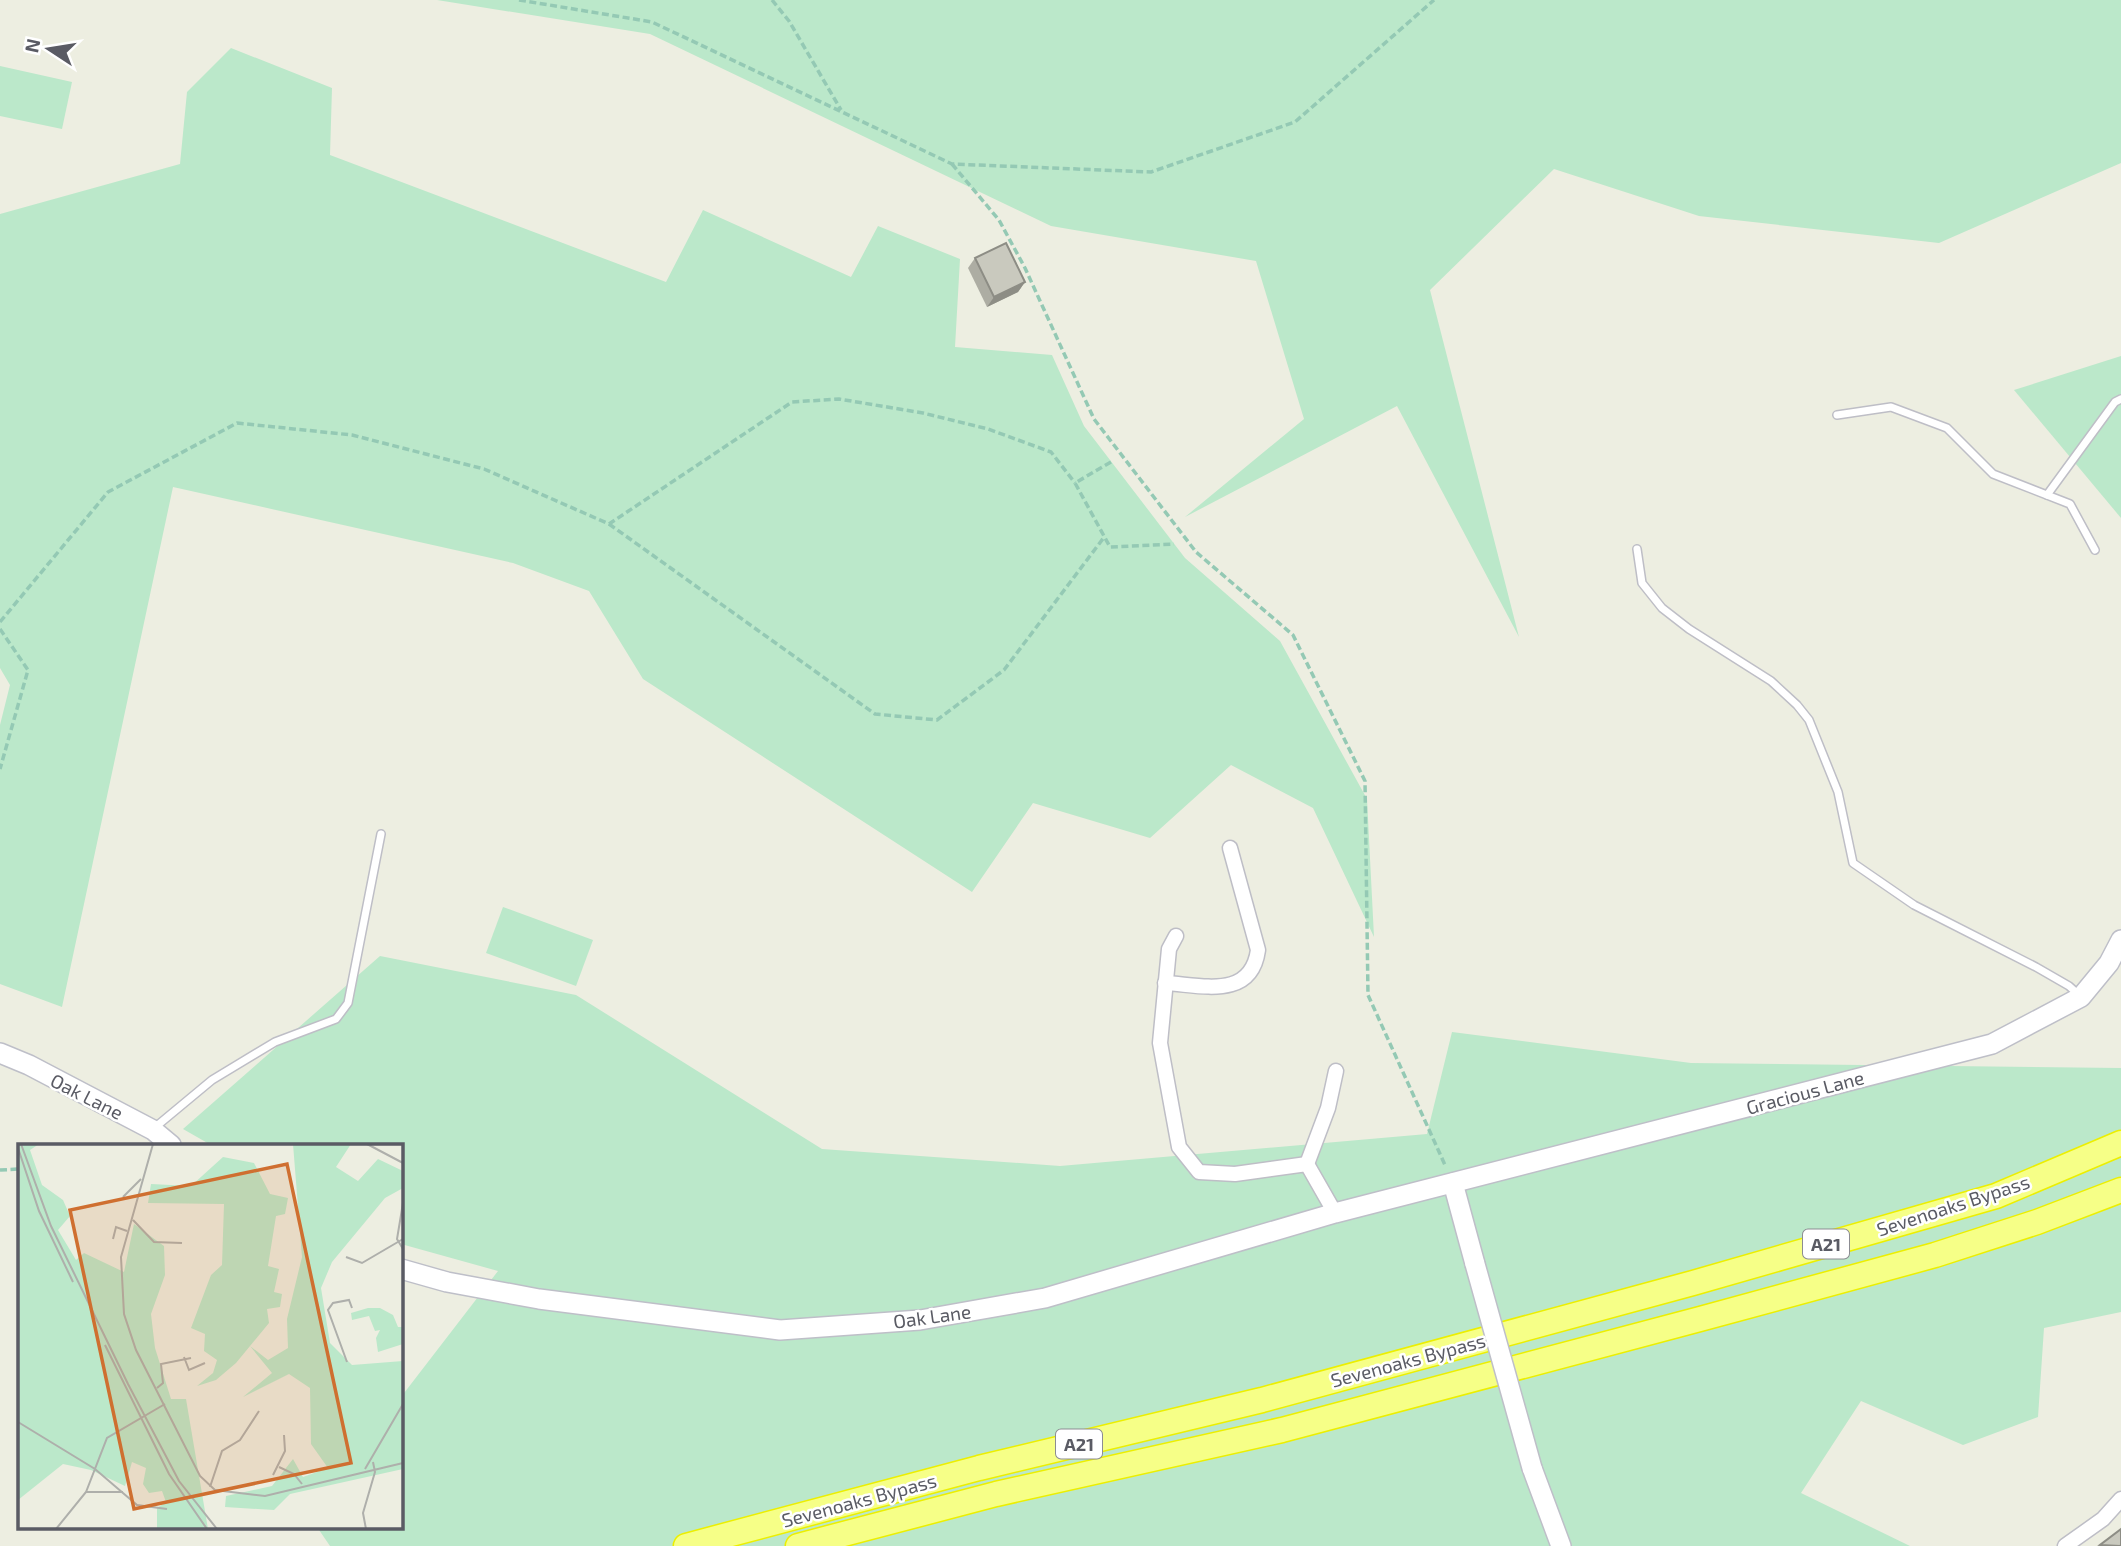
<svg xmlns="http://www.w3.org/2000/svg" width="2121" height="1546" font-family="'Exo 2',sans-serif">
  <rect width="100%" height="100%" fill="#edeee1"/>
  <g fill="#bbe8ca">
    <polygon points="437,0 2121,0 2121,163 1939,243 1699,216 1554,169 1430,290 1519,637 1397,406 1185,517 1304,419 1256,261 1051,226 650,34"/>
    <polygon points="231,48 332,88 330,155 666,282 703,210 851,277 878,226 960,259 955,347 1052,355 1084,426 1185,558 1280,641 1367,799 1374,937 1313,808 1231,765 1150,838 1033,803 972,892 643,679 589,591 513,563 173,487 62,1007 0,984 0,725 10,685 0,668 0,214 180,164 187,92"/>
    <polygon points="0,66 72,82 62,129 0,116"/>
    <polygon points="2121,356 2121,518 2014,390"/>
    <polygon points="503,907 593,940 576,986 486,953"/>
    <polygon points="380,956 576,995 822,1149 1060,1166 1427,1134 1452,1032 1691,1063 2121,1068 2121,1312 2044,1328 2038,1417 1963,1445 1861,1401 1801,1493 1910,1546 330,1546 317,1527 401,1527 401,1397 498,1271 401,1244 401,1145 211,1145 183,1129"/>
  </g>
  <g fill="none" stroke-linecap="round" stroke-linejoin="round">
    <g stroke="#bebec6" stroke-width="10">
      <g id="lane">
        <polyline points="1837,415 1891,407 1947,428 1993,474 2070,504 2095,550"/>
        <polyline points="2047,495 2115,402 2121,399"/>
        <polyline points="1637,549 1642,583 1662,608 1689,629 1771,681 1797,705 1809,720 1838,792 1853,863 1914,905 2036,967 2069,986 2079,995"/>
        <polyline points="153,1129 212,1080 275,1042 336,1019 348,1003 381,834"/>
      </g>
    </g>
    <g stroke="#bebec6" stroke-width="17">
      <g id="street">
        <polyline points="1176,936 1169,949 1160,1043 1179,1147 1199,1172 1235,1174 1307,1164 1335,1213"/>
        <path d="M1165 983C1202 985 1251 1000 1258 950L1230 848"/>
        <polyline points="1307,1164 1328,1108 1336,1071"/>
        <polyline points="2065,1546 2103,1519 2121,1499"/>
      </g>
    </g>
    <g stroke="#bebfc8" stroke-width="22">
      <g id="secondary">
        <polyline points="0,1053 29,1065 153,1130 171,1145"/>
        <polyline points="1453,1183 1475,1264"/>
        <polyline points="401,1269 447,1282 539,1299 780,1330 920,1320 1045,1298 1335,1213 1992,1044 2081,997 2109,963 2121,940"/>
        <polyline points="1532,1468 1561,1546"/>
      </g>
    </g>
    <g stroke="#ecef00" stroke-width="27">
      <g id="highway">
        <polyline points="686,1546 979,1468 1262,1400 1693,1283 1996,1196 2121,1143"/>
        <polyline points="798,1546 996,1494 1282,1430 1700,1319 1935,1255 2037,1222 2121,1190"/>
      </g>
    </g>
    <g stroke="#94c9b4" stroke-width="3.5" stroke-dasharray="7 3.5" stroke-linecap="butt">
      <polyline points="519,0 652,22 952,164 1151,172 1295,122 1434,0"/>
      <polyline points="772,0 789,21 841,110"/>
      <polyline points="952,164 999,220 1025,268 1094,419 1196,552 1293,635 1365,781 1368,995 1445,1165"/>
      <polyline points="1111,462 1075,483 1110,547 1174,544"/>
      <polyline points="609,524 875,714 937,720 1004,670 1105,536"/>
      <polyline points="0,622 108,492 237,423 352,435 484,469 609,524 792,402 839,399 923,413 988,429 1051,452 1075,483"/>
      <polyline points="0,629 28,670 0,769"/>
      <polyline points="0,1170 19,1169"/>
    </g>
    <use href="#lane" stroke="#fff" stroke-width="7"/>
    <use href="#street" stroke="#fff" stroke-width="14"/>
    <use href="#secondary" stroke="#fff" stroke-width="19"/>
    <use href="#highway" stroke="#f6ff87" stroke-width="24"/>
    <g stroke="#bebfc8" stroke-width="22" stroke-linecap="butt">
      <polyline id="secondary-bridge" points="1475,1264 1532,1468"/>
    </g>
    <use href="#secondary-bridge" stroke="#fff" stroke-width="19"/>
  </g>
  <polygon fill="#adada3" points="975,258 1025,282 1018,292 987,307 968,268"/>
  <polygon fill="#8d8d85" points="1025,282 1018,292 987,307 994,297"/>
  <g fill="#c9c9be" stroke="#8d8d85" stroke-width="2">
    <polygon points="1006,243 1025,282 994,297 975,258"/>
    <polygon points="2121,1529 2121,1545 2120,1546 2100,1545"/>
  </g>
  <g text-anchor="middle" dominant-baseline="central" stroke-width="5" stroke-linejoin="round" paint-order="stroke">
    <g fill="#fff" stroke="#8c8c92" stroke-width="2">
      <rect x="1803" y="1229.5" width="46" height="29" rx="5"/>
      <rect x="1056" y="1429.5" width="46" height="29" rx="5"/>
    </g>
    <g font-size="18" font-weight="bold" fill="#5a5b64">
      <text x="1826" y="1244">A21</text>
      <text x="1079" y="1444">A21</text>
    </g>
    <g font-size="19" fill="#5a5b64" stroke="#fff">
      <text transform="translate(1805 1092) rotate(-15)">Gracious Lane</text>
      <text transform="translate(87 1096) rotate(27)">Oak Lane</text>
      <text transform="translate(1953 1205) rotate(-18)">Sevenoaks Bypass</text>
      <text transform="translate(932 1316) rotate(-8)">Oak Lane</text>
      <text transform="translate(1408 1360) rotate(-15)">Sevenoaks Bypass</text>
      <text transform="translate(859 1500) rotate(-15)">Sevenoaks Bypass</text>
    </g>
  </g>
  <g transform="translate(18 1144)">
    <rect width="385" height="385" fill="#edeee1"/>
    <path d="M0 0H21L12 6 24 41 45 56 52 72 40 86 58 116 66 109 106 128 116 80 146 102 147 131 133 170 137 204 153 255H168L190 385H139V364L148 358 144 347 131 349 125 340 128 324 114 318 107 342 73 326 45 320 0 356ZM275 0H333L318 23 340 37 360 15 385 27V44L367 54 314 118 303 144 312 199 334 221 385 217V325L272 350 256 366 207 363 208 352 254 342 275 315 285 333 310 324 293 300 292 244 271 230 225 253 254 229 232 202 250 216 270 204 269 175 284 113ZM205 13 236 19 252 50 270 54 267 70 258 72 250 122 261 125 256 148 264 150 262 163 249 165 251 179 218 219 198 236 179 242 195 229 199 216 186 207 187 190 173 184 193 131 204 121 206 60 130 59 133 40 173 42ZM350 164H362L375 171 380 183H385V200L360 208 358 194 362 186 357 187 351 172 334 176 333 169Z" fill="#bbe8ca"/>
    <path fill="none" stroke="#aeafab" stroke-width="2" d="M3 0 33 82 110 240 161 337 199 385M135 0 103 113 106 170 118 206 182 332 197 346 247 352 385 319M349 0 385 19M0 4 21 67 55 138M105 53 123 35M385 59 379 95 385 105M115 76 136 98 164 99M95 95 98 83 109 87M328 113 344 119 385 95M87 201 151 330 189 385M166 213 171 226 187 219M329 218 310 166 315 159 331 156 334 164M139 244 145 239 143 220 173 214M0 278 77 325 119 361 149 365M261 323 276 330 284 340M347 325 385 260M255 331 267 307 266 291M192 343 204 307 222 296 241 267M68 348H105M38 385 68 348 89 294 147 260M348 385 345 369 357 328 355 318"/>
    <path fill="#cf6f30" fill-opacity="0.15" stroke="#cf6f30" stroke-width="3.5" d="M269 20 333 319 116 365 52 66Z"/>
    <rect width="385" height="385" fill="none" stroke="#5a5b64" stroke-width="3.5"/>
  </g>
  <g transform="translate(49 49) rotate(282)" stroke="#ffffff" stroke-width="5" paint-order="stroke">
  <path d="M0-5L12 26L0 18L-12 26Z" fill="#5a5b64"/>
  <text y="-10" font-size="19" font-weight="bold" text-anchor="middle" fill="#5a5b64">N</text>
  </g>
</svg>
